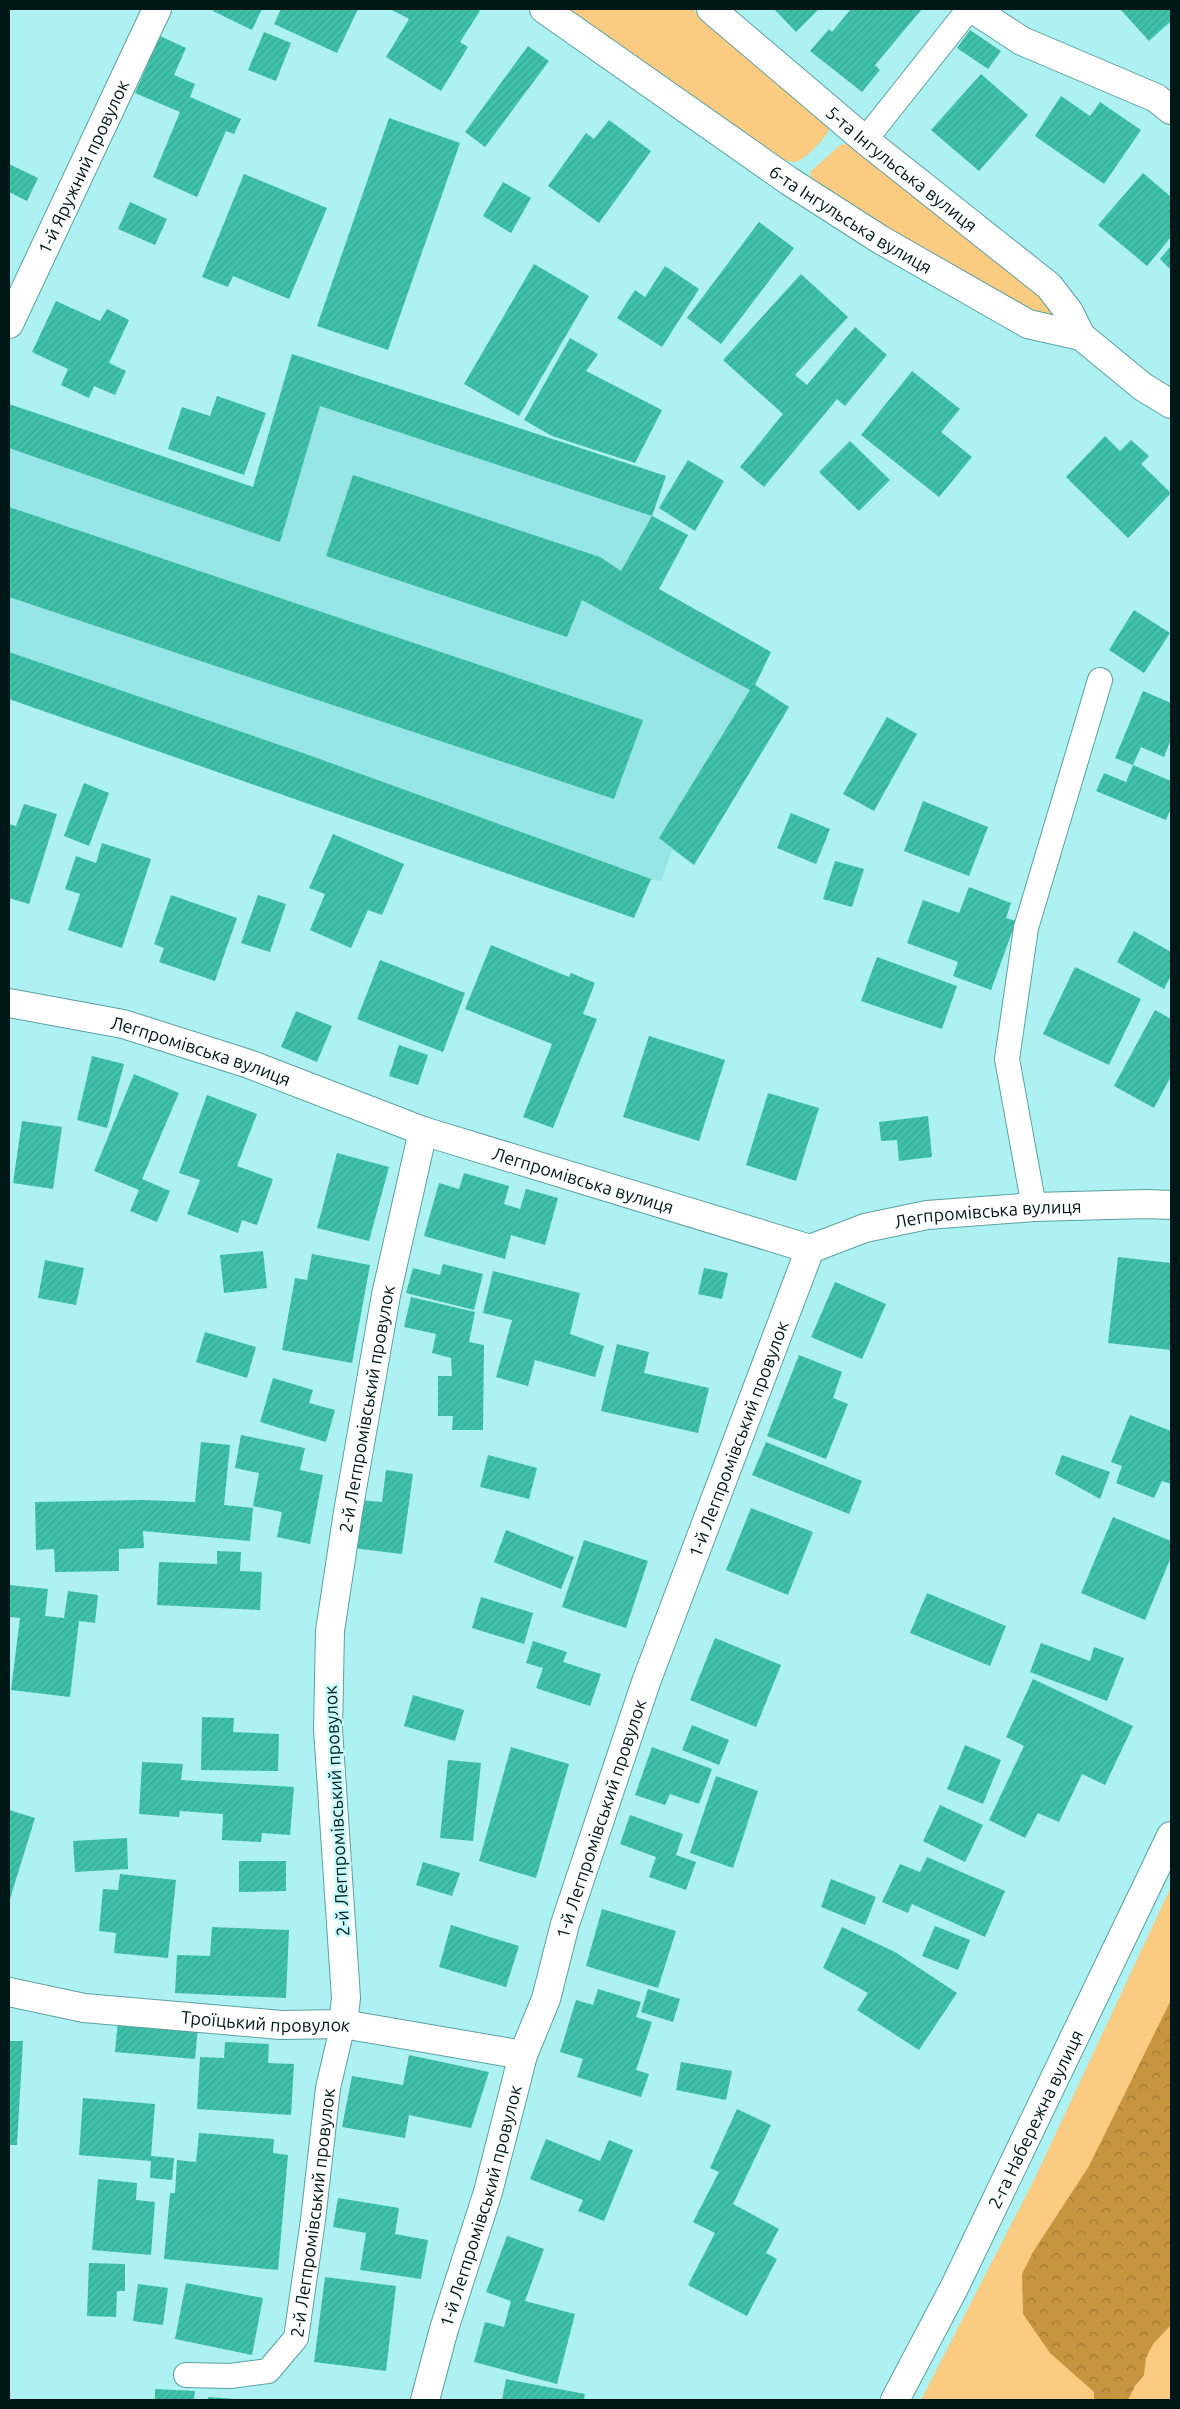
<svg xmlns="http://www.w3.org/2000/svg" width="1180" height="2409" font-family="Ubuntu,sans-serif">
  <defs>
    <pattern id="forest-crowns" width="20" height="18" patternUnits="userSpaceOnUse" patternTransform="scale(1.25)"><rect width="20" height="18" fill="#c79540"/><path d="M2 6a3 3 0 1 1 6 0M12 15a3 3 0 1 1 6 0" fill="none" stroke="#9f7935"/></pattern>
    <pattern id="building-hatch" width="6" height="6" patternUnits="userSpaceOnUse" patternTransform="scale(1.25)"><rect width="6" height="6" fill="#40c2aa"/><path d="M-1 1l2-2M0 6l6-6M5 7l2-2" fill="none" stroke="#36a692"/></pattern>
  </defs>
  <rect width="100%" height="100%" fill="#adf1f3"/>
  <polygon fill="#96e5e7" points="292,354 666,476 652,516 688,535 659,589 771,652 755,685 789,707 694,865 672,850 661,881 651,880 634,918 9,699 9,404 253,487"/>
  <g fill="#fbcb81">
    <path d="M569 9H692L826 124 829 130C825 138 804 162 794 162 791 162 786 160 783 159Z"/>
    <polygon points="847,144 856,145 1035,285 1053,311 1053,318 1050,320 898,238 812,180 810,172 840,145"/>
    <polygon points="1171,1887 1171,2400 921,2400 1035,2178"/>
  </g>
  <polygon fill="url(#forest-crowns)" points="1171,2000 1171,2325 1153,2344 1146,2358 1144,2375 1135,2386 1128,2400 1094,2400 1094,2392 1050,2353 1023,2314 1022,2274 1033,2252 1089,2166"/>
  <g fill="url(#building-hatch)">
    <polygon points="215,9 262,9 252,30 213,11"/>
    <polygon points="281,9 358,9 337,53 274,24"/>
    <polygon points="390,9 477,9 480,11 460,42 468,47 441,91 386,57 409,19"/>
    <polygon points="774,9 819,9 796,32"/>
    <polygon points="851,9 922,9 875,65 880,70 862,92 810,51 829,29 832,32"/>
    <polygon points="1120,9 1171,9 1171,21 1149,41"/>
    <polygon points="970,30 1001,51 988,69 957,48"/>
    <polygon points="264,32 291,43 276,81 248,70"/>
    <polygon points="160,36 186,48 174,75 195,84 190,97 241,119 234,134 226,131 197,197 153,177 180,112 135,93"/>
    <polygon points="528,46 549,61 485,147 465,132"/>
    <polygon points="981,74 1028,115 979,171 931,130"/>
    <polygon points="1061,96 1090,116 1100,102 1141,130 1104,184 1035,136"/>
    <polygon points="389,118 460,143 388,350 317,326"/>
    <polygon points="609,120 651,151 599,223 548,186 586,133 594,139"/>
    <polygon points="9,164 38,178 27,201 9,192"/>
    <polygon points="1143,173 1171,197 1171,237 1147,266 1098,225"/>
    <polygon points="244,174 327,208 289,299 233,276 228,287 202,277"/>
    <polygon points="503,182 531,198 511,233 483,216"/>
    <polygon points="130,202 167,219 155,245 118,229"/>
    <polygon points="759,222 794,248 721,344 687,318"/>
    <polygon points="1171,246 1171,270 1160,259"/>
    <polygon points="534,264 589,296 519,416 464,384"/>
    <polygon points="665,266 699,289 662,347 617,318 635,290 645,297"/>
    <polygon points="801,274 848,317 795,375 807,385 855,327 887,355 845,406 837,399 764,487 740,467 783,414 723,360"/>
    <polygon points="56,301 100,321 107,309 129,320 109,363 126,371 115,395 94,386 89,398 61,385 68,369 32,352"/>
    <polygon points="570,338 598,354 586,371 662,410 635,463 552,436 524,420"/>
    <polygon points="292,354 666,476 652,516 320,406 280,542 9,448 9,404 253,487"/>
    <polygon points="912,371 960,409 941,432 972,457 939,497 861,435"/>
    <polygon points="217,396 266,413 244,475 168,449 182,407 210,416"/>
    <polygon points="1105,436 1120,451 1131,440 1149,456 1141,464 1171,493 1128,538 1066,477"/>
    <polygon points="850,441 890,480 859,511 819,472"/>
    <polygon points="688,460 724,481 695,531 659,508"/>
    <polygon points="353,475 600,557 621,571 652,516 688,535 659,589 771,652 755,685 789,707 694,865 659,838 750,690 582,600 567,637 326,556"/>
    <polygon points="9,507 643,720 614,799 9,597"/>
    <polygon points="1134,610 1170,633 1144,673 1109,650"/>
    <polygon points="9,652 303,753 651,879 634,918 9,699"/>
    <polygon points="1143,691 1171,703 1171,739 1164,757 1141,747 1133,765 1115,758"/>
    <polygon points="887,717 917,734 874,811 843,794"/>
    <polygon points="1133,765 1171,781 1171,808 1166,820 1096,791 1104,773 1126,782"/>
    <polygon points="84,783 109,793 89,846 64,836"/>
    <polygon points="923,801 988,827 969,876 904,851"/>
    <polygon points="24,804 57,814 29,904 9,898 9,824 16,826"/>
    <polygon points="791,813 830,829 816,864 777,848"/>
    <polygon points="333,834 404,864 382,915 368,910 351,948 310,930 325,894 309,888"/>
    <polygon points="102,843 151,859 122,948 68,930 80,894 65,889 76,856 96,863"/>
    <polygon points="835,861 864,869 852,907 823,899"/>
    <polygon points="969,887 1011,903 1006,918 1016,921 991,990 953,976 958,962 907,943 923,900 959,913"/>
    <polygon points="171,895 237,918 215,981 159,962 164,948 154,944"/>
    <polygon points="258,895 286,904 270,952 241,943"/>
    <polygon points="1134,931 1171,952 1171,976 1164,989 1117,962"/>
    <polygon points="491,945 569,977 571,973 595,983 583,1014 597,1019 553,1128 523,1117 552,1044 465,1009"/>
    <polygon points="877,957 957,986 942,1029 861,1001"/>
    <polygon points="380,960 465,993 443,1052 357,1019"/>
    <polygon points="1075,967 1141,999 1109,1065 1043,1034"/>
    <polygon points="1155,1010 1171,1019 1171,1076 1154,1108 1114,1086"/>
    <polygon points="296,1011 332,1026 317,1062 281,1047"/>
    <polygon points="649,1036 725,1060 699,1141 623,1117"/>
    <polygon points="399,1045 428,1055 418,1085 389,1076"/>
    <polygon points="92,1056 124,1064 107,1128 77,1120"/>
    <polygon points="134,1074 179,1093 142,1179 170,1191 157,1222 130,1211 139,1190 94,1171"/>
    <polygon points="768,1093 819,1108 796,1181 746,1165"/>
    <polygon points="207,1095 257,1114 237,1166 273,1179 257,1225 242,1220 238,1233 187,1214 200,1180 179,1173"/>
    <polygon points="928,1116 932,1157 899,1161 897,1140 881,1141 879,1122"/>
    <polygon points="22,1121 62,1127 53,1189 13,1183"/>
    <polygon points="337,1153 389,1167 369,1241 317,1228"/>
    <polygon points="464,1173 509,1186 504,1204 520,1209 526,1189 558,1198 545,1245 511,1235 505,1259 424,1236 439,1183 459,1189"/>
    <polygon points="263,1251 267,1288 224,1293 220,1255"/>
    <polygon points="312,1254 370,1265 352,1363 282,1350 295,1278 307,1280"/>
    <polygon points="1118,1257 1171,1263 1171,1350 1108,1343"/>
    <polygon points="45,1260 84,1268 76,1305 38,1298"/>
    <polygon points="443,1264 483,1274 474,1310 406,1293 413,1268 440,1275"/>
    <polygon points="704,1268 728,1273 722,1299 698,1294"/>
    <polygon points="493,1271 580,1293 570,1334 604,1346 595,1377 535,1360 528,1386 496,1377 512,1320 483,1313"/>
    <polygon points="835,1282 886,1304 862,1359 811,1337"/>
    <polygon points="411,1297 475,1312 469,1342 484,1345 483,1430 452,1430 453,1416 438,1416 438,1376 452,1376 451,1358 432,1353 436,1334 404,1327"/>
    <polygon points="205,1332 256,1347 247,1378 196,1362"/>
    <polygon points="617,1344 649,1352 644,1373 709,1388 698,1433 601,1411"/>
    <polygon points="799,1355 842,1372 833,1398 848,1404 826,1459 767,1436"/>
    <polygon points="273,1378 313,1390 309,1403 335,1410 326,1442 260,1422"/>
    <polygon points="1130,1415 1171,1431 1171,1484 1162,1481 1154,1498 1116,1483 1122,1466 1111,1462"/>
    <polygon points="241,1435 305,1448 300,1470 323,1475 310,1544 277,1537 282,1512 253,1506 259,1473 235,1468"/>
    <polygon points="201,1442 230,1445 224,1505 253,1508 250,1541 143,1531 144,1548 119,1549 119,1571 55,1572 54,1549 36,1550 35,1502 142,1500 195,1502"/>
    <polygon points="766,1442 862,1481 849,1514 752,1475"/>
    <polygon points="488,1455 537,1468 529,1499 480,1487"/>
    <polygon points="1062,1455 1110,1472 1100,1499 1055,1474"/>
    <polygon points="386,1470 413,1474 402,1554 353,1548 359,1500 382,1502"/>
    <polygon points="751,1508 813,1532 788,1595 726,1570"/>
    <polygon points="1113,1517 1171,1541 1171,1557 1145,1620 1081,1593"/>
    <polygon points="506,1530 574,1557 561,1589 494,1562"/>
    <polygon points="584,1540 648,1561 626,1628 562,1607"/>
    <polygon points="217,1551 241,1552 240,1571 262,1572 260,1610 157,1605 159,1562 217,1564"/>
    <polygon points="9,1585 48,1589 45,1616 64,1618 68,1591 98,1595 95,1623 79,1621 70,1697 11,1690 20,1618 9,1617"/>
    <polygon points="927,1593 1006,1626 990,1666 910,1633"/>
    <polygon points="481,1597 533,1613 524,1644 472,1628"/>
    <polygon points="715,1638 781,1665 756,1727 690,1700"/>
    <polygon points="533,1641 567,1652 563,1662 601,1674 590,1706 536,1688 543,1668 526,1663"/>
    <polygon points="1041,1643 1090,1661 1094,1647 1124,1658 1107,1701 1030,1672"/>
    <polygon points="1033,1679 1133,1726 1105,1785 1082,1774 1059,1822 1038,1813 1025,1838 989,1820 1024,1746 1006,1737"/>
    <polygon points="413,1695 464,1710 455,1741 404,1726"/>
    <polygon points="202,1717 234,1718 233,1732 279,1734 278,1771 201,1770"/>
    <polygon points="692,1725 729,1740 719,1765 682,1750"/>
    <polygon points="965,1745 1001,1760 983,1804 947,1789"/>
    <polygon points="511,1747 569,1764 536,1878 479,1861"/>
    <polygon points="652,1747 712,1769 699,1804 670,1794 665,1805 635,1795"/>
    <polygon points="448,1760 481,1763 473,1841 440,1838"/>
    <polygon points="142,1762 183,1764 181,1780 294,1787 290,1835 262,1833 261,1842 222,1840 223,1814 180,1811 179,1817 139,1814"/>
    <polygon points="716,1776 758,1791 733,1868 690,1853"/>
    <polygon points="940,1805 983,1825 965,1862 923,1841"/>
    <polygon points="9,1810 35,1818 9,1902"/>
    <polygon points="630,1815 683,1834 676,1855 696,1862 686,1890 649,1877 656,1857 620,1844"/>
    <polygon points="127,1838 128,1869 75,1872 73,1841"/>
    <polygon points="927,1857 1005,1891 985,1937 912,1904 908,1913 882,1902 900,1864 920,1872"/>
    <polygon points="239,1861 286,1861 286,1891 239,1892"/>
    <polygon points="423,1862 460,1873 452,1896 416,1885"/>
    <polygon points="120,1874 176,1880 168,1958 114,1953 116,1933 99,1931 103,1889 118,1890"/>
    <polygon points="831,1879 876,1897 865,1925 821,1907"/>
    <polygon points="602,1909 676,1931 658,1988 586,1966"/>
    <polygon points="451,1925 519,1946 506,1987 439,1967"/>
    <polygon points="935,1926 970,1940 958,1970 922,1956"/>
    <polygon points="212,1927 289,1930 286,1998 175,1993 177,1955 210,1956"/>
    <polygon points="842,1927 895,1952 957,1993 919,2050 857,2010 868,1993 823,1968"/>
    <polygon points="598,1989 641,2002 636,2017 652,2022 636,2070 649,2074 641,2097 577,2077 583,2059 560,2052 576,2000 593,2005"/>
    <polygon points="648,1989 680,1999 673,2022 641,2012"/>
    <polygon points="118,2020 198,2027 195,2059 115,2052"/>
    <polygon points="9,2041 23,2041 17,2145 9,2145"/>
    <polygon points="225,2042 269,2044 268,2063 294,2064 291,2115 197,2109 200,2057 224,2058"/>
    <polygon points="409,2055 489,2072 471,2128 409,2115 405,2138 342,2127 352,2076 403,2085"/>
    <polygon points="681,2062 732,2071 726,2100 676,2090"/>
    <polygon points="83,2098 155,2104 151,2156 174,2158 172,2180 150,2178 151,2161 79,2155"/>
    <polygon points="737,2109 771,2125 733,2204 779,2229 766,2253 777,2259 747,2316 688,2285 715,2233 693,2222 719,2172 710,2168"/>
    <polygon points="199,2133 274,2139 273,2153 288,2155 278,2270 164,2259 170,2193 175,2193 177,2160 196,2162"/>
    <polygon points="546,2139 600,2161 609,2140 633,2150 604,2221 578,2211 583,2200 530,2179"/>
    <polygon points="98,2179 137,2183 136,2200 155,2202 151,2255 92,2250"/>
    <polygon points="338,2198 399,2208 395,2234 428,2240 421,2279 360,2270 366,2233 333,2227"/>
    <polygon points="507,2236 544,2249 525,2301 575,2314 557,2384 474,2362 485,2322 504,2327 511,2301 486,2292"/>
    <polygon points="89,2263 125,2264 125,2291 117,2291 116,2317 87,2316"/>
    <polygon points="325,2277 396,2286 386,2371 314,2362"/>
    <polygon points="186,2283 263,2298 252,2355 175,2339"/>
    <polygon points="138,2284 168,2288 163,2325 133,2321"/>
    <polygon points="506,2379 585,2394 584,2400 502,2400"/>
    <polygon points="155,2389 195,2391 194,2400 155,2400"/>
    <polygon points="208,2397 235,2399 234,2400 208,2400"/>
  </g>
  <g fill="none" stroke-linecap="round" stroke-linejoin="round">
    <g stroke="#5ca0a1" stroke-width="26">
      <g id="service">
        <polyline points="865,140 969,9"/>
        <polyline points="1034,1207 1007,1059 1026,928 1100,680"/>
        <path id="s1" d="M186 2375 230 2376 268 2371 296 2338 313 2220 328 2088 343 2024"/>
      </g>
    </g>
    <g stroke="#5ca0a1" stroke-width="30">
      <g id="minor">
        <path id="s2" d="M544 9 789 181 881 240 1028 324 1081 336 1143 387 1171 404"/>
        <path id="s3" d="M711 9 865 140 1049 286 1069 312 1081 336"/>
        <polyline points="973,9 1022,41 1156,98 1171,110"/>
        <path id="s4" d="M9 324 157 9"/>
        <path id="s5" d="M9 1003 123 1024 249 1064 423 1131 810 1249 865 1228 927 1215 1034 1207 1147 1204 1171 1205"/>
        <path id="s6" d="M9 1992 84 2008 281 2025 343 2024 523 2055"/>
        <path id="s7" d="M343 2024 346 1998 328 1729 330 1631 348 1512 386 1295 423 1131"/>
        <path id="s8" d="M425 2400 444 2329 488 2192 523 2055 546 1999 565 1924 646 1682 810 1249"/>
      </g>
    </g>
    <g stroke="#5ca0a1" stroke-width="30">
      <g id="secondary">
        <path id="s9" d="M895 2400 954 2288 1171 1836"/>
      </g>
    </g>
    <use href="#service" stroke="#fff" stroke-width="24"/>
    <use href="#minor" stroke="#fff" stroke-width="28"/>
    <use href="#secondary" stroke="#fff" stroke-width="28"/>
  </g>
  <g text-anchor="middle" dominant-baseline="central" stroke-width="5" stroke-linejoin="round" paint-order="stroke">
    <g font-size="18" fill="#001718" stroke="#c6fcfd">
      <text stroke="none"><textPath href="#s4" startOffset="174">1-й Яружний провулок</textPath></text>
      <text stroke="none"><textPath href="#s3" startOffset="249">5-та Інгульська вулиця</textPath></text>
      <text stroke="none"><textPath href="#s2" startOffset="372">6-та Інгульська вулиця</textPath></text>
      <text stroke="none"><textPath href="#s5" startOffset="198">Легпромівська вулиця</textPath></text>
      <text stroke="none"><textPath href="#s5" startOffset="602">Легпромівська вулиця</textPath></text>
      <text stroke="none"><textPath href="#s5" startOffset="1022">Легпромівська вулиця</textPath></text>
      <text stroke="none"><textPath href="#s7" startOffset="619">2-й Легпромівський провулок</textPath></text>
      <text stroke="none"><textPath href="#s8" startOffset="1012">1-й Легпромівський провулок</textPath></text>
      <text transform="translate(336 1811) rotate(-93)">2-й Легпромівський провулок</text>
      <text stroke="none"><textPath href="#s8" startOffset="608">1-й Легпромівський провулок</textPath></text>
      <text stroke="none"><textPath href="#s6" startOffset="259">Троїцький провулок</textPath></text>
      <text stroke="none"><textPath href="#s9" startOffset="314">2-га Набережна вулиця</textPath></text>
      <text stroke="none"><textPath href="#s8" startOffset="202">1-й Легпромівський провулок</textPath></text>
      <text stroke="none"><textPath href="#s1" startOffset="252">2-й Легпромівський провулок</textPath></text>
    </g>
  </g>
  <rect width="1180" height="2409" fill="none" stroke="#001718" stroke-width="20"/>
</svg>
